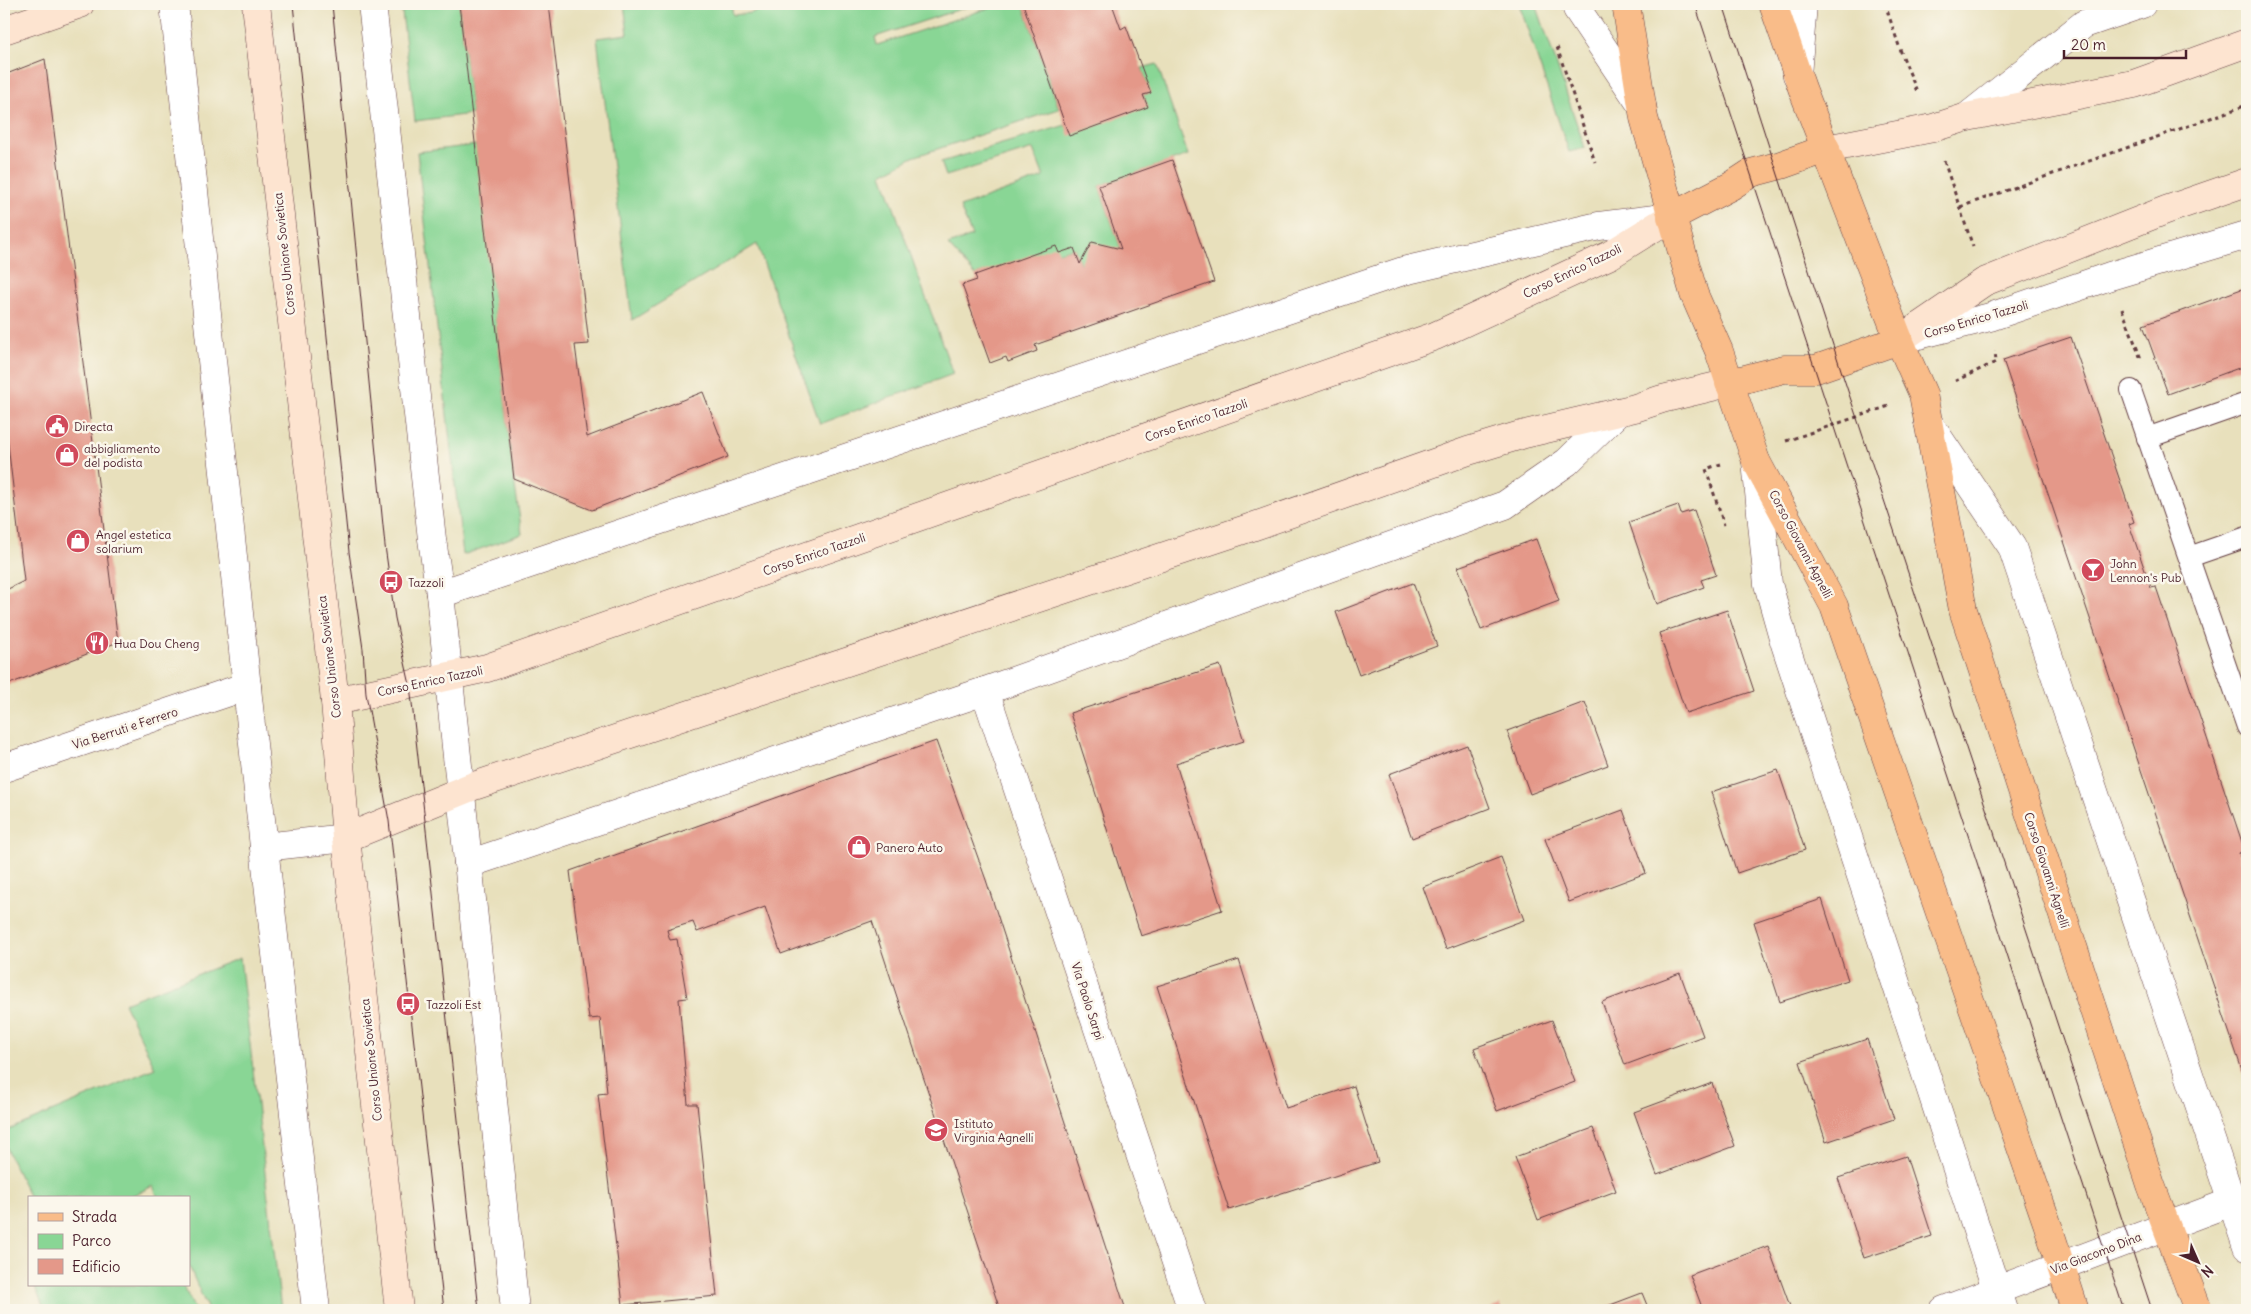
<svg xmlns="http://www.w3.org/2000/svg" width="2251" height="1314" font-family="Delius,sans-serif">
  <rect width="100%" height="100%" fill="#fbf7ec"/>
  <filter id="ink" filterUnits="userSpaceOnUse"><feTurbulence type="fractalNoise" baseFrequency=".02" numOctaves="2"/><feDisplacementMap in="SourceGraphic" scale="10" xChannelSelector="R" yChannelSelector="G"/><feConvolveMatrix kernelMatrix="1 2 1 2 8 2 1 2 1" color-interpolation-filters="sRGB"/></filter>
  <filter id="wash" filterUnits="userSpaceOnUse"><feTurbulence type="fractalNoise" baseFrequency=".0096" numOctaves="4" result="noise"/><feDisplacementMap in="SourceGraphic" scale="20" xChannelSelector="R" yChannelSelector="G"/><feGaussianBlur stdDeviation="1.12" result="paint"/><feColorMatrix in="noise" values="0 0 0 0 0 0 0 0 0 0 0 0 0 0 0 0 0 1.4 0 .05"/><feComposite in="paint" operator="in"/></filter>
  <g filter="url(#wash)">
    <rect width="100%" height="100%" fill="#e8e0bc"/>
    <g fill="#89d695" stroke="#6a7a60">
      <polygon points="401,4 459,4 472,114 415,121"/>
      <polygon points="624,4 731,4 733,15 751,13 776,4 976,4 875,37 877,45 1001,4 1023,4 1059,109 913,157 882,174 953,374 820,424 757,244 632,320 597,38 628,34"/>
      <polygon points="1519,4 1536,4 1585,148 1569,152"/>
      <polygon points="1157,64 1188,155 1099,186 1121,249 1080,264 1074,248 975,275 948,245 972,236 960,207 1044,177 1033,149 946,176 941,162 1066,125 1148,107 1143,95 1150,93 1142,68"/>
      <polygon points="476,145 514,479 522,534 463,555 417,152"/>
      <polygon points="240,958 281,1310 208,1310 189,1266 189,1198 158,1198 153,1186 127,1198 30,1198 4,1144 4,1132 155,1068 124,1003"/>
      <polygon points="34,1285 183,1285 195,1310 45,1310"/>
    </g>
    <g id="blocks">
      <g fill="#e49889">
        <polygon points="459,4 549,4 589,344 575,345 587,437 703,392 728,457 592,510 514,479"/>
        <polygon points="1023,4 1112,4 1121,29 1126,26 1151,93 1143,95 1148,107 1069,136"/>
        <polygon points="45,59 118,642 4,686 4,591 24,581 4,410 4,75"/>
        <polygon points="1172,160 1214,282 1035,345 1037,351 1008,362 1006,357 990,363 962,285 977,280 975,275 1056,246 1059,253 1074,248 1080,264 1092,242 1121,249 1099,186"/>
        <polygon points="2247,287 2247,365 2168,394 2143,325"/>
        <polygon points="2071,337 2134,522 2129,524 2151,588 2156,587 2245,851 2239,853 2247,879 2247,1085 2003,360"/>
        <polygon points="1678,505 1681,514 1694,510 1716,575 1701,580 1704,587 1657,604 1629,522"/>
        <polygon points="1536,539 1559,601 1481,630 1458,567"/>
        <polygon points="1413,583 1437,646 1359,675 1336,612"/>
        <polygon points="1727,610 1754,691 1686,713 1659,633"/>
        <polygon points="1220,665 1244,741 1176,763 1222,910 1141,936 1070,713"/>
        <polygon points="1585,702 1608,765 1530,794 1507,731"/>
        <polygon points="936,741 986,880 1126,1310 1000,1310 872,921 781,954 765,907 697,932 693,922 667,930 670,940 677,939 687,998 679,999 688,1104 697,1104 717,1296 623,1305 598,1094 607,1093 600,1018 589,1019 570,871"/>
        <polygon points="1467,745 1490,808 1412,838 1389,774"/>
        <polygon points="1778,770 1805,850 1737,873 1711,792"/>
        <polygon points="1623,810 1646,873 1569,902 1545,839"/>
        <polygon points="1501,857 1524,920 1446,949 1423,887"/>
        <polygon points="1822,899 1848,980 1780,1002 1754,922"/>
        <polygon points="1239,960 1286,1108 1354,1086 1378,1162 1229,1210 1157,986"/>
        <polygon points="1680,973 1703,1036 1625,1065 1602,1002"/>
        <polygon points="1552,1020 1575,1082 1497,1111 1474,1048"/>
        <polygon points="1867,1039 1894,1119 1826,1142 1800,1062"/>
        <polygon points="1712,1083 1735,1146 1657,1175 1634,1112"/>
        <polygon points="1593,1128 1616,1191 1538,1220 1515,1157"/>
        <polygon points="1906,1156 1932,1236 1864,1258 1838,1178"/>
        <polygon points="1768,1246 1791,1309 1703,1310 1690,1275"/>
        <polygon points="1642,1293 1649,1310 1597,1310"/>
        <polygon points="1500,1305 1502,1310 1486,1310"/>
      </g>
    </g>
  </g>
  <g filter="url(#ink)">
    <use href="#blocks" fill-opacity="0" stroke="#623c41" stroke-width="1"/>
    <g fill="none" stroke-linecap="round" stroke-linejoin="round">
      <g stroke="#623c41" stroke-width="22">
        <g id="lane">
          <polyline points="2131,390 2247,727"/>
          <polyline points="2147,438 2247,403"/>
          <polyline points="2189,557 2247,537"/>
        </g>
      </g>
      <g stroke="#623c41" stroke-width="29">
        <g id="street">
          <polyline points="174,4 264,847 316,1310"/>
          <polyline points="372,4 432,539 440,594 515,1310"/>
          <polyline points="1576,4 1577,9 1642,106"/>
          <polyline points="1797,75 1803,4"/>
          <polyline points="1967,117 2084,24 2142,4"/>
          <polyline points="1903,339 1990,317 2110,276 2247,235"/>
          <polyline points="1928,422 2012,547 2247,1247"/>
          <polyline points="1756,461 1768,584 1784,641 2003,1310"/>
          <polyline points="440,594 1403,271 1599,226 1671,217"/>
          <polyline points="985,691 1192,1310"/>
          <polyline points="4,768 247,686"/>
          <polyline points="264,847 346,838"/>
          <polyline points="468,864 985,691 1505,505 1567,462 1618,412"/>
          <polyline points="1944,1310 2247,1196"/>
        </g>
      </g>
      <g stroke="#623c41" stroke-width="29">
        <g id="secondary">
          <polyline points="256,4 335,701 346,838 399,1310"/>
          <polyline points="4,30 80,4"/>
          <polyline points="1826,149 1933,128 1967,117 2134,84 2247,43"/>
          <polyline points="1899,340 1984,282 2166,210 2247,182"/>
          <polyline points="335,701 487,668 1435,336 1610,255 1671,217"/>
          <polyline points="346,838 471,787 1249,528 1468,451 1521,435 1635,408 1662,399 1729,383"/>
        </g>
      </g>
      <g stroke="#623c41" stroke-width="29">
        <g id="primary">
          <polyline points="1626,4 1644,118 1694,294 1719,351 1756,461 1834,606 2047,1223 2075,1310"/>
          <polyline points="1773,4 1802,88 1899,340 1923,394 1963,610 2151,1185 2198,1310"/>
          <polyline points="1671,217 1731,186 1751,173 1781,165 1826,149"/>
          <polyline points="1729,383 1784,369 1816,369 1899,340"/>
        </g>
      </g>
      <g stroke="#623c41" stroke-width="3" stroke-dasharray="4 4" stroke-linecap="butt">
        <polyline points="1885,4 1901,52 1918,94"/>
        <polyline points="1557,47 1595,162"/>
        <polyline points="1944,161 1973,247"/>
        <polyline points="1960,207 2247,105"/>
        <polyline points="2122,309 2141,359"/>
        <polyline points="1955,381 1996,362 1995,351"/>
        <polyline points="1786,441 1889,406"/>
        <polyline points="1721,464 1706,469 1724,525"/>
      </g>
      <use href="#lane" stroke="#fff" stroke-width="20"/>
      <use href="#street" stroke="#fff" stroke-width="28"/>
      <use href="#secondary" stroke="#fde4d0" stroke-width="28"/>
      <use href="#primary" stroke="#f9bc89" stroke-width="28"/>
      <g stroke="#4a1f2b" stroke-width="1">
        <polyline points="293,4 349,552 363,649 366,694 389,821 444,1310"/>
        <polyline points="332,4 385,546 395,618 410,685 479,1310"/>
        <polyline points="1695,4 2124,1310"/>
        <polyline points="1723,4 1842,373 2152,1310"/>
      </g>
    </g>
  </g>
  <defs>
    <g id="civic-disc" transform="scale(1.25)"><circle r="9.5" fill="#d1495b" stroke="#fbf7ec"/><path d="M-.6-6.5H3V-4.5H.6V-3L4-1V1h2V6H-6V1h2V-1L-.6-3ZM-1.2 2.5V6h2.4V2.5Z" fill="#fff"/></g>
    <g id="shop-disc" transform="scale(1.25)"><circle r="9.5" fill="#d1495b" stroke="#fbf7ec"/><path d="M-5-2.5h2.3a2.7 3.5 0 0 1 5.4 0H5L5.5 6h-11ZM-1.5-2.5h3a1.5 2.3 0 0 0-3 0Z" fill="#fff"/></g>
    <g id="bar-disc" transform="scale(1.25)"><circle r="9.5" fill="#d1495b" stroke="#fbf7ec"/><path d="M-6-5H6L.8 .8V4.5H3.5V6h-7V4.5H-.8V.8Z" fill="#fff"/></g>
    <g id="bus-disc" transform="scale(1.25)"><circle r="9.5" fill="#d1495b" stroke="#fbf7ec"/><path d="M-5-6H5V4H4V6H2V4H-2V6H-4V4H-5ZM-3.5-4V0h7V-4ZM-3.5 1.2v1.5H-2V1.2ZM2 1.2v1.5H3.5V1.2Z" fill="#fff"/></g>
    <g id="restaurant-disc" transform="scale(1.25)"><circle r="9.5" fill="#d1495b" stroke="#fbf7ec"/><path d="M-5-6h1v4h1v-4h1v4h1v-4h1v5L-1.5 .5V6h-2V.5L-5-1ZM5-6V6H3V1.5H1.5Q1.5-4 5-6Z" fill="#fff"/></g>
    <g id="school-disc" transform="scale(1.25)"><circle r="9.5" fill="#d1495b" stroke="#fbf7ec"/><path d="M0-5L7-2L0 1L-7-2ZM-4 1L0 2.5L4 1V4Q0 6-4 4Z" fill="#fff"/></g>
  </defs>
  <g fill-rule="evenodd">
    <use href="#civic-disc" x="57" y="426"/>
    <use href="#shop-disc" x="67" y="455"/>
    <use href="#shop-disc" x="78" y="541"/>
    <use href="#bar-disc" x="2093" y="570"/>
    <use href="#bus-disc" x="391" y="582"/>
    <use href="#restaurant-disc" x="97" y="643"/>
    <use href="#shop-disc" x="859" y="847"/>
    <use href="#bus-disc" x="408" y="1004"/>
    <use href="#school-disc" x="936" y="1130"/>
  </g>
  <g text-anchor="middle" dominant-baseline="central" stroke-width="5" stroke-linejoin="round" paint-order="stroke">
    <g font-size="12" fill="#4a1f2b" stroke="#fbf7ec">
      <text transform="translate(284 254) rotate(-96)">Corso Unione Sovietica</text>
      <text transform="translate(1572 271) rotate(-26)">Corso Enrico Tazzoli</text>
      <text transform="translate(1976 319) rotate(-16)">Corso Enrico Tazzoli</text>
      <text transform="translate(1196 420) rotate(-19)">Corso Enrico Tazzoli</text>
      <text transform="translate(1801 544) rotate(62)">Corso Giovanni Agnelli</text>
      <text transform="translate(814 554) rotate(-19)">Corso Enrico Tazzoli</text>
      <text transform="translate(329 657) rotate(-97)">Corso Unione Sovietica</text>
      <text transform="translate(430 681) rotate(-12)">Corso Enrico Tazzoli</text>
      <text transform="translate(125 728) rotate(-18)">Via Berruti e Ferrero</text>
      <text transform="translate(2047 870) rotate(72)">Corso Giovanni Agnelli</text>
      <text transform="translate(1088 1001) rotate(72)">Via Paolo Sarpi</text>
      <text transform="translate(371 1060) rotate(-96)">Corso Unione Sovietica</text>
      <text transform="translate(2096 1253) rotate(-21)">Via Giacomo Dina</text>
    </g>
    <g font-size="12" fill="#4a1f2b" stroke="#fbf7ec" text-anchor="start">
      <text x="74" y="426">Directa</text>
      <text x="84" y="448">abbigliamento<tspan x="84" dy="14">del podista</tspan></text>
      <text x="96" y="534">Angel estetica<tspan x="96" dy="14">solarium</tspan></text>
      <text x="2110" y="563">John<tspan x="2110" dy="14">Lennon's Pub</tspan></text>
      <text x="408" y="582">Tazzoli</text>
      <text x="114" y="643">Hua Dou Cheng</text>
      <text x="876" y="847">Panero Auto</text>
      <text x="426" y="1004">Tazzoli Est</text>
      <text x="954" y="1123">Istituto<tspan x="954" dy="14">Virginia Agnelli</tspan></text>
    </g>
  </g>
  <rect width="2251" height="1314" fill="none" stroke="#fbf7ec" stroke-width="20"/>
  <rect x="28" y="1196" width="162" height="90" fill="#fbf7ec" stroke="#b4a19f"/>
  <rect x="38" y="1213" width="25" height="8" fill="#f9bc89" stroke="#b4a19f"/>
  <text x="72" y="1222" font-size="15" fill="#4a1f2b">Strada</text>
  <rect x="38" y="1234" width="25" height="15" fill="#89d695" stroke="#b4a19f"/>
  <text x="72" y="1246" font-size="15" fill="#4a1f2b">Parco</text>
  <rect x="38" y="1259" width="25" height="15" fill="#e49889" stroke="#b4a19f"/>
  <text x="72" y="1272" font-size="15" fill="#4a1f2b">Edificio</text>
  <g transform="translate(2198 1262) rotate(135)" stroke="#fbf7ec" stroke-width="4" paint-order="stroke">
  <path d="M0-4L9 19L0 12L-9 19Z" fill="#4a1f2b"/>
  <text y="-8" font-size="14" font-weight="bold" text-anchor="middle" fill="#4a1f2b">N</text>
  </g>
  <path d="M2064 50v8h122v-8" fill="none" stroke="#4a1f2b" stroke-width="2.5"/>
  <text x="2071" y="50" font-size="15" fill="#4a1f2b" stroke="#fbf7ec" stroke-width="4" paint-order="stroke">20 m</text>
</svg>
